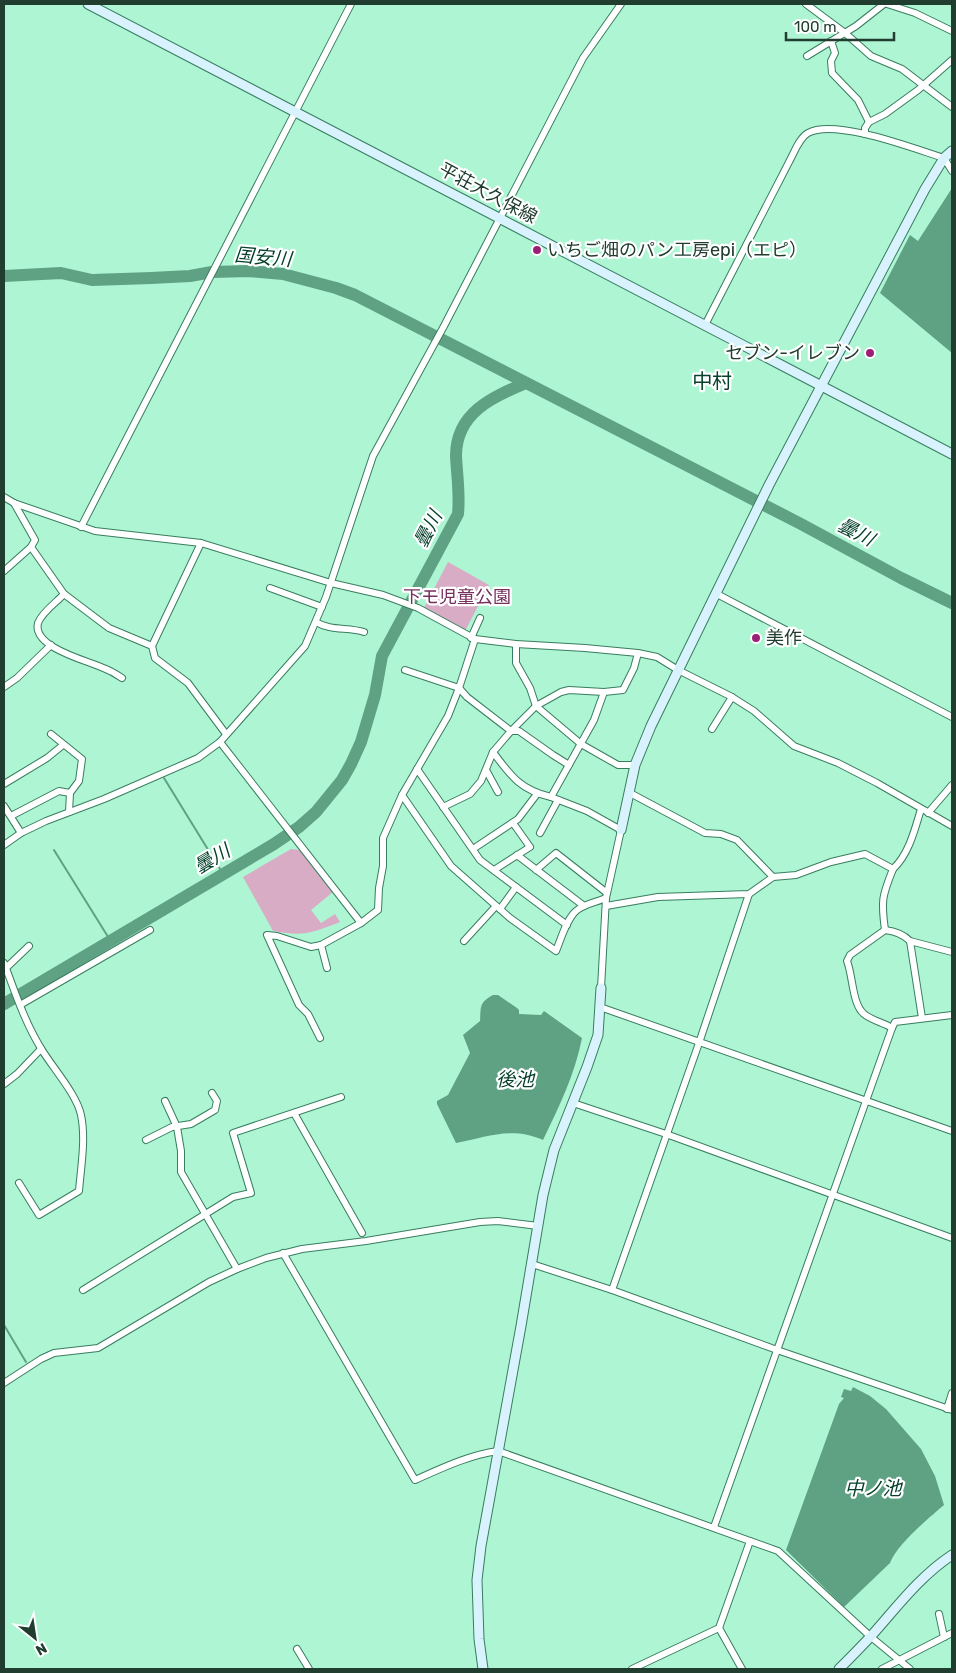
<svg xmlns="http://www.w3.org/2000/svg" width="956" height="1673" font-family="Rubik,'Noto Sans JP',sans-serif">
  <rect width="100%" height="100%" fill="#aef5d3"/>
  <g fill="#d9acc6">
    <polygon points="448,562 489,585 464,633 424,608"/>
    <path d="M291 849 300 850 333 892 311 910 321 923 335 914 340 922C311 933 304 937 273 931L243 877Z"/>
  </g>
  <g fill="#5fa283">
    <polygon points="952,188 952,353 880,293 910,235 918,241"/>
    <path d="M493 995H498L517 1008 519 1010V1014L541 1015 544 1011 582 1038C575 1074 559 1107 543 1140 512 1126 487 1137 456 1143L437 1104V1101L448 1095 470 1053 463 1035 480 1021C481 1006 479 1003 493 995Z"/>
    <path d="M853 1387 870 1396 886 1409 921 1449 935 1476 944 1505C929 1518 897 1544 890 1563L844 1607 786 1550 839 1404 844 1398 841 1397 844 1389 851 1391Z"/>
  </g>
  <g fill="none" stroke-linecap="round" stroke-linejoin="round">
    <g stroke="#5fa283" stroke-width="2">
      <polyline points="164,778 223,874"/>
      <polyline points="54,850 110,940"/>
      <polyline points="4,1325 26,1362"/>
    </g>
    <g stroke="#5fa283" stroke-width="12">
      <polyline points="4,276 61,273 92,280 151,278 190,276 212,272 249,271 283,274 336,288 355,295 801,524 901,578 952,603"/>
      <path d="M4 1004 274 844 299 827 316 812 342 780 351 764 361 742 375 695 382 656 458 514C460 494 457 476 456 456 456 413 492 397 526 383"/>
    </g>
    <g stroke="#387d5f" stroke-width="8">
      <g id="street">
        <polyline points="806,4 845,33 871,56 902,69 952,107"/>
        <polyline points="887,4 915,13 952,31"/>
        <polyline points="831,41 835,53 831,61 832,73 858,100 869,122"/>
        <polyline points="807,56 856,26 884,4"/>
        <polyline points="865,134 865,128 869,122 885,114 918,90 952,60"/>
        <path d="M705 325 789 162C794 153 799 138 808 133 835 118 915 149 944 158L952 171"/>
        <polyline points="4,497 14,503 95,531 201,543 331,583 383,595 418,608 475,639 516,644 585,648 638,653 657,657 678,670 732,697 754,711 794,746 838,763 877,783 952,826"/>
        <polyline points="81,527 351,4"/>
        <polyline points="31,547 64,594 109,628 152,646 155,658 188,683 226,734"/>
        <polyline points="4,571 31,547 35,540 14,503"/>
        <polyline points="270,588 322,607"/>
        <polyline points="715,593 952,717"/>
        <path d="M64 594C57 602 42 612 38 623 32 647 85 660 101 667 109 670 115 673 122 678"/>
        <path d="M316 622C330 631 348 627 364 632"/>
        <polyline points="471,638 480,618"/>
        <polyline points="516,644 516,663 530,688 536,706 581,744 618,765 635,765"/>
        <polyline points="152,646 201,543"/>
        <polyline points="405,670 459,688 467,697 511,731 519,731 553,755 569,765"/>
        <polyline points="4,687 17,678 51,645"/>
        <polyline points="712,729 732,697"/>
        <polyline points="51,734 82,759 79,781 70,793 69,812"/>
        <polyline points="220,742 361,923"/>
        <path d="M493 752C510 775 520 790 551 797"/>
        <polyline points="417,769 480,860 567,925"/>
        <polyline points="486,770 498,792"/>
        <polyline points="4,784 47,758 63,745"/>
        <polyline points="630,793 705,833 721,834 737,840 773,877"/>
        <path d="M402 795 451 866 510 918 556 951C561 939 566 920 576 911 583 904 597 902 606 898"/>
        <polyline points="4,806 21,833"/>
        <polyline points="443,807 470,794 481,781 493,752 511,731 536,706 561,692 569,690 604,692 623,690 634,668 638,653"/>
        <polyline points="928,813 952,785"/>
        <polyline points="11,816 59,791 70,793"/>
        <polyline points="540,833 558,800"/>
        <polyline points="4,845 21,833 46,821 104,799 198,758 220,742 305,646 326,597 373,456 444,326 583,58 621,4"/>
        <polyline points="473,849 518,819 537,794"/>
        <polyline points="517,855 584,906"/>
        <polyline points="494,870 530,847 513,823"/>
        <polyline points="536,870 556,853 607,893"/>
        <path d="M606 906 658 897 749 894 773 877 796 875 831 862 865 854 893 869C909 854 915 829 921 809"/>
        <polyline points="500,909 516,887"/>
        <path d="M885 930C881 901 882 896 893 869"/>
        <polyline points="464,941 496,906"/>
        <polyline points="910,941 922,1018"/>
        <polyline points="321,945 327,968"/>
        <path d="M4 963C15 992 25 1023 42 1050 53 1068 77 1095 81 1115 86 1139 81 1166 79 1191L39 1215 19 1183"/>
        <polyline points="6,968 29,946"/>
        <polyline points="601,988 606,898 621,830 587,811 551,797 594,720 604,692"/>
        <polyline points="20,1005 150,930"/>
        <polyline points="600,1007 952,1131"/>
        <path d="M892 1028C884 1023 871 1020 864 1014 852 1004 853 976 847 961L850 955 885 930C894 931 904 935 910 941L952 952"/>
        <polyline points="320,1038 308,1014 299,1005 267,935 277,936 311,947 321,945 361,923 378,910 379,888 383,866 383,838 402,795 448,716 459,688 475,639"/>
        <polyline points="4,1084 17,1074 41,1049"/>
        <polyline points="165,1101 177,1127 181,1151 181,1172 237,1269"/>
        <polyline points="573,1103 666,1134 952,1238"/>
        <polyline points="294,1113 362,1233"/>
        <polyline points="146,1140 172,1127 191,1124 215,1110 217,1101 212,1093"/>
        <path d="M283 1253 415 1480C442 1468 469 1455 498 1451L778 1551 871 1637 910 1669"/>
        <polyline points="532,1264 612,1290 777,1350 952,1410"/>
        <polyline points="83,1290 233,1197 251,1193 233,1133 341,1097"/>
        <polyline points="612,1290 699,1043 749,894"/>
        <polyline points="4,1383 41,1359 54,1353 98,1348 209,1282 237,1269 266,1258 302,1249 366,1241 480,1222 498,1221 538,1226"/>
        <polyline points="947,1409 952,1393"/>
        <polyline points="714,1527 892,1028 895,1022 952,1015"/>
        <polyline points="939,1614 944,1637"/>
        <polyline points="719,1628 742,1669"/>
        <polyline points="297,1649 309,1669"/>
        <polyline points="632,1669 719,1628 750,1541"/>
        <polyline points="882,1669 952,1633"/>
      </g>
    </g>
    <g stroke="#387d5f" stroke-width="11">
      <g id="secondary">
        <polyline points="88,4 952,454"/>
        <polyline points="621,830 635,765 651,726 769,485 925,189 944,158 952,151"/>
        <polyline points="483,1669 479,1639 477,1580 481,1546 521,1326 543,1195 554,1150 587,1067 598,1035 601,988"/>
        <path d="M839 1669C850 1658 861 1647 872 1635 897 1607 920 1576 952 1555"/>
      </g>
    </g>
    <use href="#street" stroke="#fff" stroke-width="6"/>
    <use href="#secondary" stroke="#d8f3fd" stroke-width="9"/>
  </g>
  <g fill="#9b1f76" stroke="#fff" stroke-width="2">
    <circle cx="537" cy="250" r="5"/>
    <circle cx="870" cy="353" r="5"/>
    <circle cx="756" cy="638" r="5"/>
  </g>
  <g text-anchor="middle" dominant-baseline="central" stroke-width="4.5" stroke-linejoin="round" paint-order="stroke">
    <g font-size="18" fill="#203d30" stroke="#fff">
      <text transform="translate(488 193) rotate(28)">平荘大久保線</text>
    </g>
    <g font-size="18" fill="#203d30" stroke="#fff" text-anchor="start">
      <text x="547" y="250">いちご畑のパン工房epi（エピ）</text>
      <text x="860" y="353" text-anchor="end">セブン-イレブン</text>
      <text x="766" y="638">美作</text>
    </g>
    <g font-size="18" fill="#75305d" stroke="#fff">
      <text x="457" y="597">下モ児童公園</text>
    </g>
    <g font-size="19" font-style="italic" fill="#05402b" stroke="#fff">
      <text transform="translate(263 257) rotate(5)">国安川</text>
      <text transform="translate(428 529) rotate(-63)">曇川</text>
      <text transform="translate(856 532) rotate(27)">曇川</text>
      <text transform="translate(212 859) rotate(-31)">曇川</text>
      <text x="515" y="1079">後池</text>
      <text x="873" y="1488">中ノ池</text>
    </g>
    <g font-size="20" fill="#08422d" stroke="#fff">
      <text x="712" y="381">中村</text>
    </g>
  </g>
  <rect width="956" height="1673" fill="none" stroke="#203d30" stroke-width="10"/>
  <g transform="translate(35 1638) rotate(150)" stroke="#ffffff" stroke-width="4" paint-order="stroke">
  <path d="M0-4L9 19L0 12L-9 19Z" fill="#203d30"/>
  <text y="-8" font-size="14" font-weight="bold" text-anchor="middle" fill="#203d30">N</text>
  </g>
  <path d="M786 32v8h108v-8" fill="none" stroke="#203d30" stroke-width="2.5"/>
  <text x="794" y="32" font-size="15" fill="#203d30" stroke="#ffffff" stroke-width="4" paint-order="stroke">100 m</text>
</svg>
